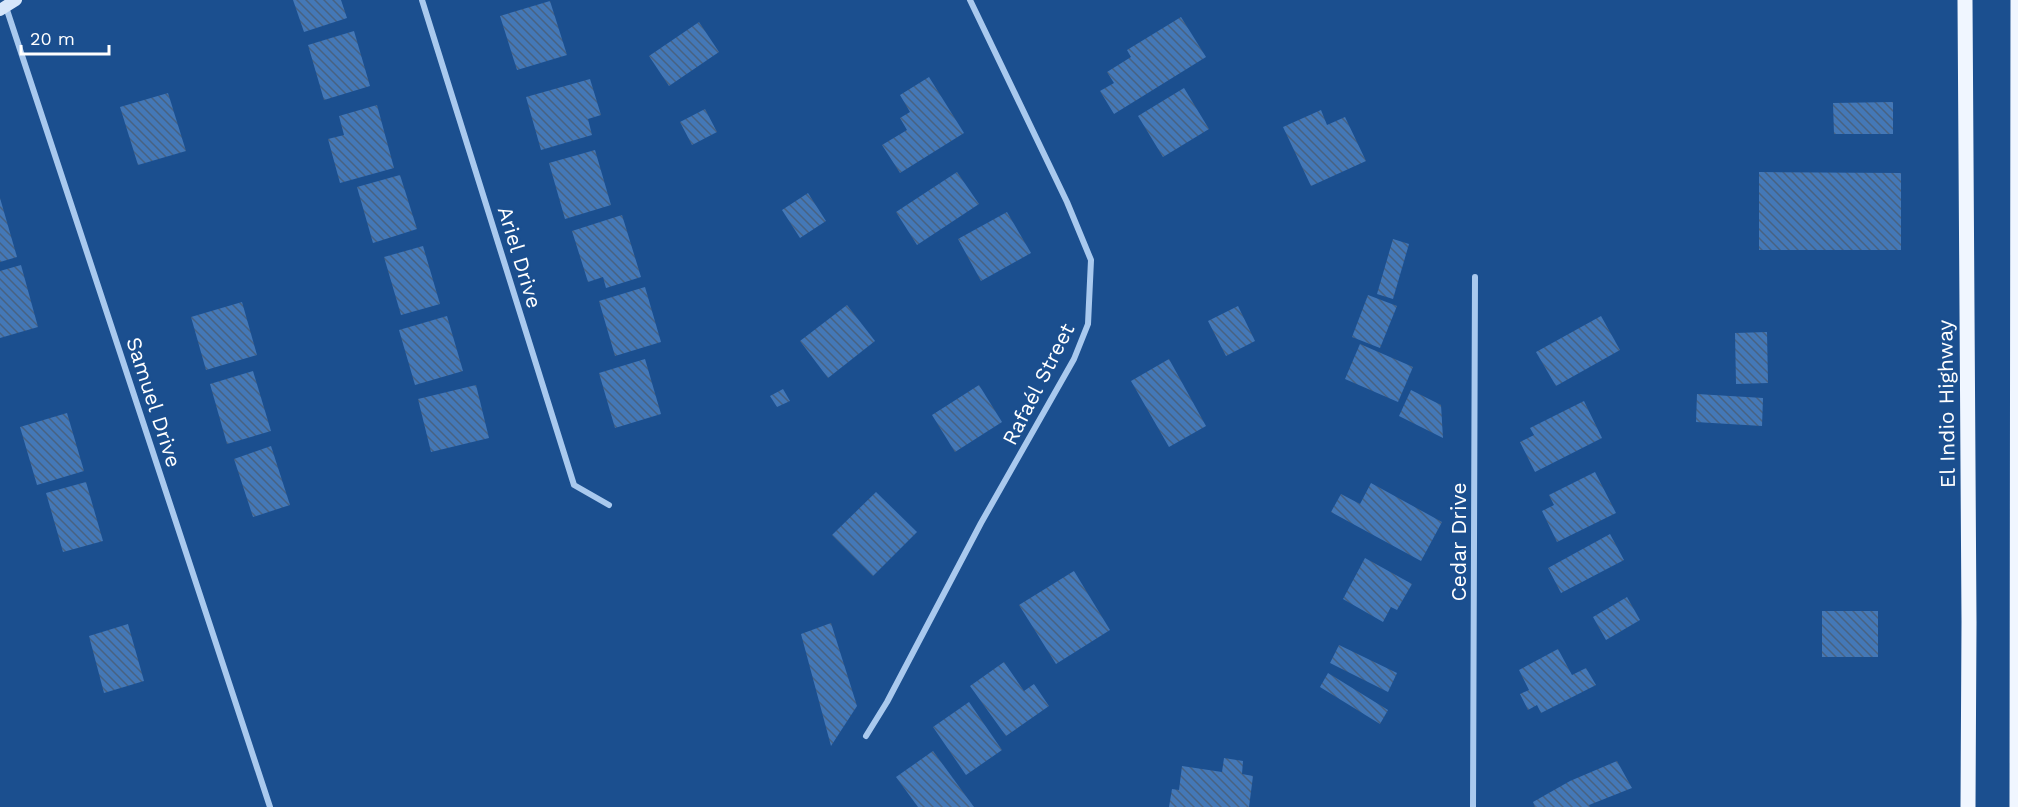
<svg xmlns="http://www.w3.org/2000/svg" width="2018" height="807" font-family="'Work Sans',sans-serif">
  <defs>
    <pattern id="building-back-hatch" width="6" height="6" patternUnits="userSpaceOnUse" patternTransform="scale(1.5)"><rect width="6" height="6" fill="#4478b7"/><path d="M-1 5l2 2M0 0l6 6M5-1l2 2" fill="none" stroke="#486282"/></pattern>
  </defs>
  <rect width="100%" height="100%" fill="#1b4f8f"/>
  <g fill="url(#building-back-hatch)">
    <polygon points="293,0 341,0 347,18 304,32"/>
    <polygon points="550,1 567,55 517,70 500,16"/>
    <polygon points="1181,17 1206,57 1114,114 1100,91 1114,83 1107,72 1131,57 1127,50"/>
    <polygon points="699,22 719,52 669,86 649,56"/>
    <polygon points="354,31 370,86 324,100 308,45"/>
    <polygon points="929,77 964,133 900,173 882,145 907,130 900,118 910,112 900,95"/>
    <polygon points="590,79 601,115 588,119 592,135 541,150 526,97"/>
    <polygon points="1184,88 1209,129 1163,157 1138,116"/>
    <polygon points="168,93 186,151 138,165 120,107"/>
    <polygon points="1893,102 1893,134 1834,134 1833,103"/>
    <polygon points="377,105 394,168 340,183 328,139 344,135 339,116"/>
    <polygon points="705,109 717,132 692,145 680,122"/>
    <polygon points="1321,110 1327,125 1345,117 1366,161 1311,186 1283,127"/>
    <polygon points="595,150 611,205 565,219 549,163"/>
    <polygon points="957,172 979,204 917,245 896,212"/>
    <polygon points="1759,172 1901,173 1901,250 1759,250"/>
    <polygon points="400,175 417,229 373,243 357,187"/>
    <polygon points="808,193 826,221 800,238 782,210"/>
    <polygon points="0,198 17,257 0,262"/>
    <polygon points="1007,212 1031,253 981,281 958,239"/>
    <polygon points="622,215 641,277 606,288 603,277 588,282 572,231"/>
    <polygon points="1393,239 1409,244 1393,299 1377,294"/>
    <polygon points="423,246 440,304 401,315 384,257"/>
    <polygon points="21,265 38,327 0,338 0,271"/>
    <polygon points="645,287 661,342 615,356 599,301"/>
    <polygon points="1368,295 1397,306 1380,348 1352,337"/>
    <polygon points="242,302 257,355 206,370 191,317"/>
    <polygon points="847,305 875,341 828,378 800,341"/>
    <polygon points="1238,306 1255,341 1226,356 1208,321"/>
    <polygon points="447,316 463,371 415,385 399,330"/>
    <polygon points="1601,316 1620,350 1556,386 1536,352"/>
    <polygon points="1767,332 1768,383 1736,384 1735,333"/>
    <polygon points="1360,344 1413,367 1398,402 1345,379"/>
    <polygon points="645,359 661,414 615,428 599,373"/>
    <polygon points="1169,359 1206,426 1169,447 1131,381"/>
    <polygon points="253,371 271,431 227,444 210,384"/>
    <polygon points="476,385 489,438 431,452 418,399"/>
    <polygon points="979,385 1002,422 955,452 932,415"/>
    <polygon points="783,389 790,401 777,407 770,396"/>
    <polygon points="1411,390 1441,405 1443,438 1399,416"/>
    <polygon points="1697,394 1763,398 1762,426 1696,422"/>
    <polygon points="1584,401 1602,438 1535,472 1520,442 1534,435 1530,428"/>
    <polygon points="67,413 84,471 37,485 20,427"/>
    <polygon points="271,446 290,505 253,517 234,459"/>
    <polygon points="1595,472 1616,513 1557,542 1542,511 1554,505 1549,495"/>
    <polygon points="86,482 103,541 63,552 46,493"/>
    <polygon points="1371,483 1442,522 1421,561 1331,512 1341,494 1360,504"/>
    <polygon points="876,492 917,532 873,576 832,535"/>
    <polygon points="1610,534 1624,560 1561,593 1548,568"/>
    <polygon points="1365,558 1412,584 1397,610 1391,607 1383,622 1343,599"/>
    <polygon points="1074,571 1110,630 1056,664 1019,605"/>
    <polygon points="1627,597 1640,620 1606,640 1593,617"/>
    <rect x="1822" y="611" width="56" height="46"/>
    <polygon points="831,623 857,706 831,746 801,634"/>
    <polygon points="128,624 144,681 104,693 89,636"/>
    <polygon points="1339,645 1397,673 1388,692 1330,663"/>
    <polygon points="1558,649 1572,675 1586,668 1596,685 1541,713 1537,705 1528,710 1520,694 1529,690 1519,670"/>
    <polygon points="1004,662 1024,691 1034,684 1049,706 1006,736 970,686"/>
    <polygon points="1328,673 1388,710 1380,724 1320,687"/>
    <polygon points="969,702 1002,750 966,775 933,727"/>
    <polygon points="933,751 974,807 918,807 896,777"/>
    <polygon points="1224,758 1243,761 1242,774 1253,776 1249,807 1169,807 1172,789 1179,790 1182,766 1222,772"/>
    <polygon points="1617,761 1632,788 1589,805 1590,807 1535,807 1533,802 1570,781"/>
  </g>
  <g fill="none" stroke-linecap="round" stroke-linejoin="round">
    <g stroke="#a9c9ee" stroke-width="6">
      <polyline points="422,0 574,485 609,505"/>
      <polyline points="6,7 270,807"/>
      <polyline points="866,736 887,702 981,523 1074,359 1088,324 1091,260 1067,202 970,0"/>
      <polyline points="1473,807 1475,277"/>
    </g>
    <polyline stroke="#d6e6fa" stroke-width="12" points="0,10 16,0"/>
    <g stroke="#f0f6ff" stroke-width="15">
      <polyline points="1965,0 1969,622 1968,807"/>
      <polyline points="2017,807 2018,0"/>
    </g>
  </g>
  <g text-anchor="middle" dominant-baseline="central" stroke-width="4.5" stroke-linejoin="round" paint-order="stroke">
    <g font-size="21" fill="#fff" stroke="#1b4f8f">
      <text transform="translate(520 257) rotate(73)">Ariel Drive</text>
      <text transform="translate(1038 384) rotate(-63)">Rafaél Street</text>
      <text transform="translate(154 402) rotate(72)">Samuel Drive</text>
      <text transform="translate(1946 404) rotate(-91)">El Indio Highway</text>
      <text transform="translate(1458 542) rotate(-90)">Cedar Drive</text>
    </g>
  </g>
  <path d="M21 45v9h88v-9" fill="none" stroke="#ffffff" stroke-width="3"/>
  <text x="30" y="45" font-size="18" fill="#ffffff" stroke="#1b4f8f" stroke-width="4.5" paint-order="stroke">20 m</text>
</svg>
